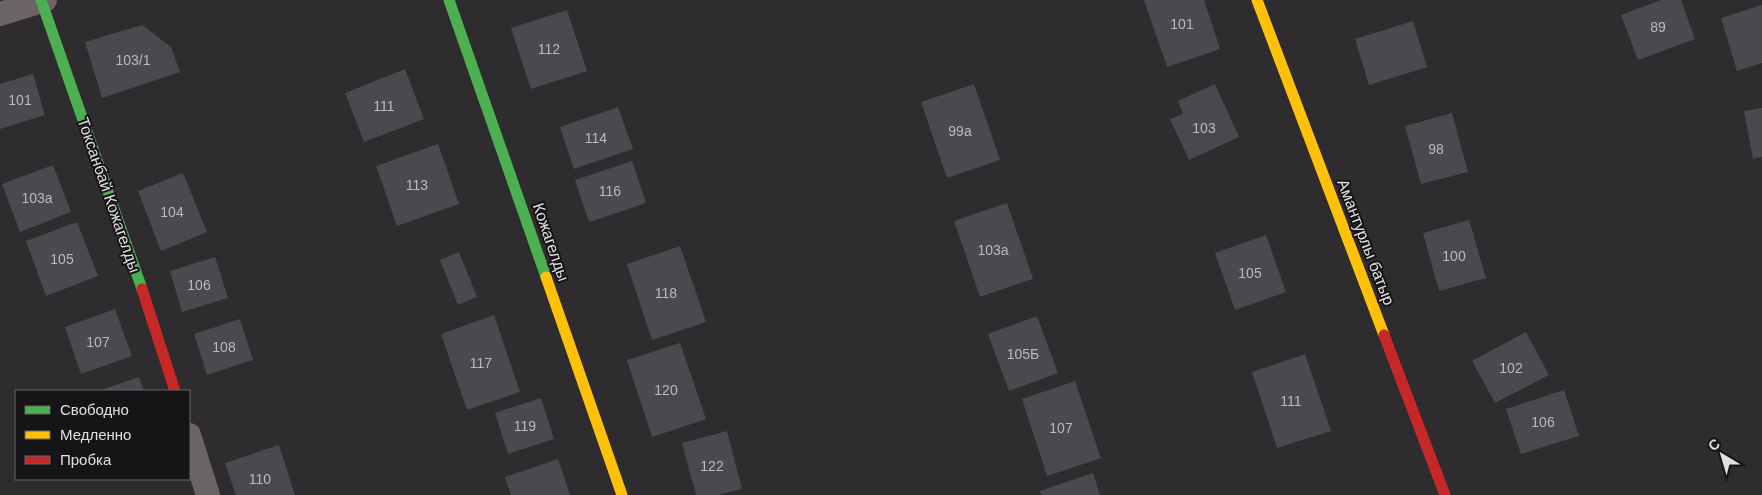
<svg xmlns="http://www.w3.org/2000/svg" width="1762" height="495" font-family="Arial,sans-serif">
  <rect width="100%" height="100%" fill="#2e2c2e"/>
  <g fill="#4b484e">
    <polygon points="1144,0 1204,0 1220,49 1167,67"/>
    <polygon points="1661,0 1681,0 1695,39 1638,60 1621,15"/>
    <polygon points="1762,5 1762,63 1737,71 1721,18"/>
    <polygon points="567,10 587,71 531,89 511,28"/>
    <polygon points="1413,21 1427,67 1369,85 1355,39"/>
    <polygon points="142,25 171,47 180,72 102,98 85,42"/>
    <polygon points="405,69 424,119 364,142 345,93"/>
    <polygon points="33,74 45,115 0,129 0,84"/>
    <polygon points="974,84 1000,160 947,178 921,102"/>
    <polygon points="1215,84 1239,137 1189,160 1170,119 1183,114 1178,101"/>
    <polygon points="618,107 633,149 574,169 560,127"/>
    <polygon points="1762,108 1762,157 1753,159 1744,111"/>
    <polygon points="1452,113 1468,172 1421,184 1405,126"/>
    <polygon points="438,144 459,204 397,226 376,166"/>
    <polygon points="632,161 646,203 589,222 575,180"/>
    <polygon points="53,165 71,212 20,232 2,184"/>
    <polygon points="183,173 207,232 161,251 138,191"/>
    <polygon points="1007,203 1033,279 980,297 954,221"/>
    <polygon points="1469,220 1486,278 1439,291 1423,233"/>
    <polygon points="77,222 98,276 46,296 26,241"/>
    <polygon points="1266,235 1286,292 1235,310 1215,253"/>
    <polygon points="680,246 706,322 652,340 627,264"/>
    <polygon points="459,252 477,297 458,305 440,260"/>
    <polygon points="215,257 228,298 182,312 170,271"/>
    <polygon points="115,309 132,356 81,374 65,327"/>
    <polygon points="494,315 520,392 467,410 441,334"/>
    <polygon points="1037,316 1058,373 1009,391 988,334"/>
    <polygon points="240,319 253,360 207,375 194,334"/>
    <polygon points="1526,332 1549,375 1495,403 1472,361"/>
    <polygon points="680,343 706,419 652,437 627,360"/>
    <polygon points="1305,354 1331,431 1277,448 1252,372"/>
    <polygon points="139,377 144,391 98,391"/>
    <polygon points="1075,381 1101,458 1047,476 1022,399"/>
    <polygon points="1564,390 1579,436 1521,454 1506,409"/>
    <polygon points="541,398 554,439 508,454 495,413"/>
    <polygon points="727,431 742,489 718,495 696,495 682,443"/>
    <polygon points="279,445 295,495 236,495 225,463"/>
    <polygon points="558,459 570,495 511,495 505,477"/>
    <polygon points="1093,473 1100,495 1041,495 1040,491"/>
  </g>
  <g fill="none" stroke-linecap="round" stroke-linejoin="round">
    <g stroke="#6a6464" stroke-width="24">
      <polyline points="0,14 45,0"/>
      <polyline points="189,435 208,495"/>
    </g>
    <g stroke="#4caf50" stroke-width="11">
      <polyline points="41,0 142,289"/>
      <polyline points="449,0 546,277"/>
    </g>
    <g stroke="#ffc107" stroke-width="11">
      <polyline points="1257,0 1384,335"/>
      <polyline points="546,277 622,495"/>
    </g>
    <g stroke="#c62828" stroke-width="11">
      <polyline points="142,289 175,391"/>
      <polyline points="1384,335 1445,495"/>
    </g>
  </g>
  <g text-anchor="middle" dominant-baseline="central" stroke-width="4" stroke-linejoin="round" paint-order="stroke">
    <g font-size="14" fill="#bcb9bd">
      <text x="1182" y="24">101</text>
      <text x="1658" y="27">89</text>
      <text x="549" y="49">112</text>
      <text x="133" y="60">103/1</text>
      <text x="20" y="100">101</text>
      <text x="384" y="106">111</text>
      <text x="1204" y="128">103</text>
      <text x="960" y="131">99а</text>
      <text x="596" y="138">114</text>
      <text x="1436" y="149">98</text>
      <text x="417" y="185">113</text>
      <text x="610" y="191">116</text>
      <text x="37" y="198">103а</text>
      <text x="172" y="212">104</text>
      <text x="993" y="250">103а</text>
      <text x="1454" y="256">100</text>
      <text x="62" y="259">105</text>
      <text x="1250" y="273">105</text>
      <text x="199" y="285">106</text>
      <text x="666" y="293">118</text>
      <text x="98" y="342">107</text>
      <text x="224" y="347">108</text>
      <text x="1023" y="354">105Б</text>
      <text x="481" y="363">117</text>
      <text x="1511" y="368">102</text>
      <text x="666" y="390">120</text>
      <text x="1291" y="401">111</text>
      <text x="1543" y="422">106</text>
      <text x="525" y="426">119</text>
      <text x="1061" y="428">107</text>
      <text x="712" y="466">122</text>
      <text x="260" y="479">110</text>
    </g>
    <g font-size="16" fill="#e2dfe2" stroke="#161416">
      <text transform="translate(109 195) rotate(71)">Токсанбай Кожагелды</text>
      <text transform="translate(551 242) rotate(71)">Кожагелды</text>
      <text transform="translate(1366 242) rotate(69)">Амантурлы батыр</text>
    </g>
  </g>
  <rect x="15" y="390" width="175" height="90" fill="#161416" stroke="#686568"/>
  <rect x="25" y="406" width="25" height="8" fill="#4caf50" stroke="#686568"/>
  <text x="60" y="415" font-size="15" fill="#e2dfe2">Свободно</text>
  <rect x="25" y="431" width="25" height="8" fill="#ffc107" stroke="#686568"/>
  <text x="60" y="440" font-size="15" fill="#e2dfe2">Медленно</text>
  <rect x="25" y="456" width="25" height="8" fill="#c62828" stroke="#686568"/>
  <text x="60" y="465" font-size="15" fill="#e2dfe2">Пробка</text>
  <g transform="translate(1722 455) rotate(322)" stroke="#161416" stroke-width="4" paint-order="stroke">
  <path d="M0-4L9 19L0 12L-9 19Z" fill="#e2dfe2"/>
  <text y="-8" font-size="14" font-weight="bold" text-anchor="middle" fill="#e2dfe2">С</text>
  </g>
</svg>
